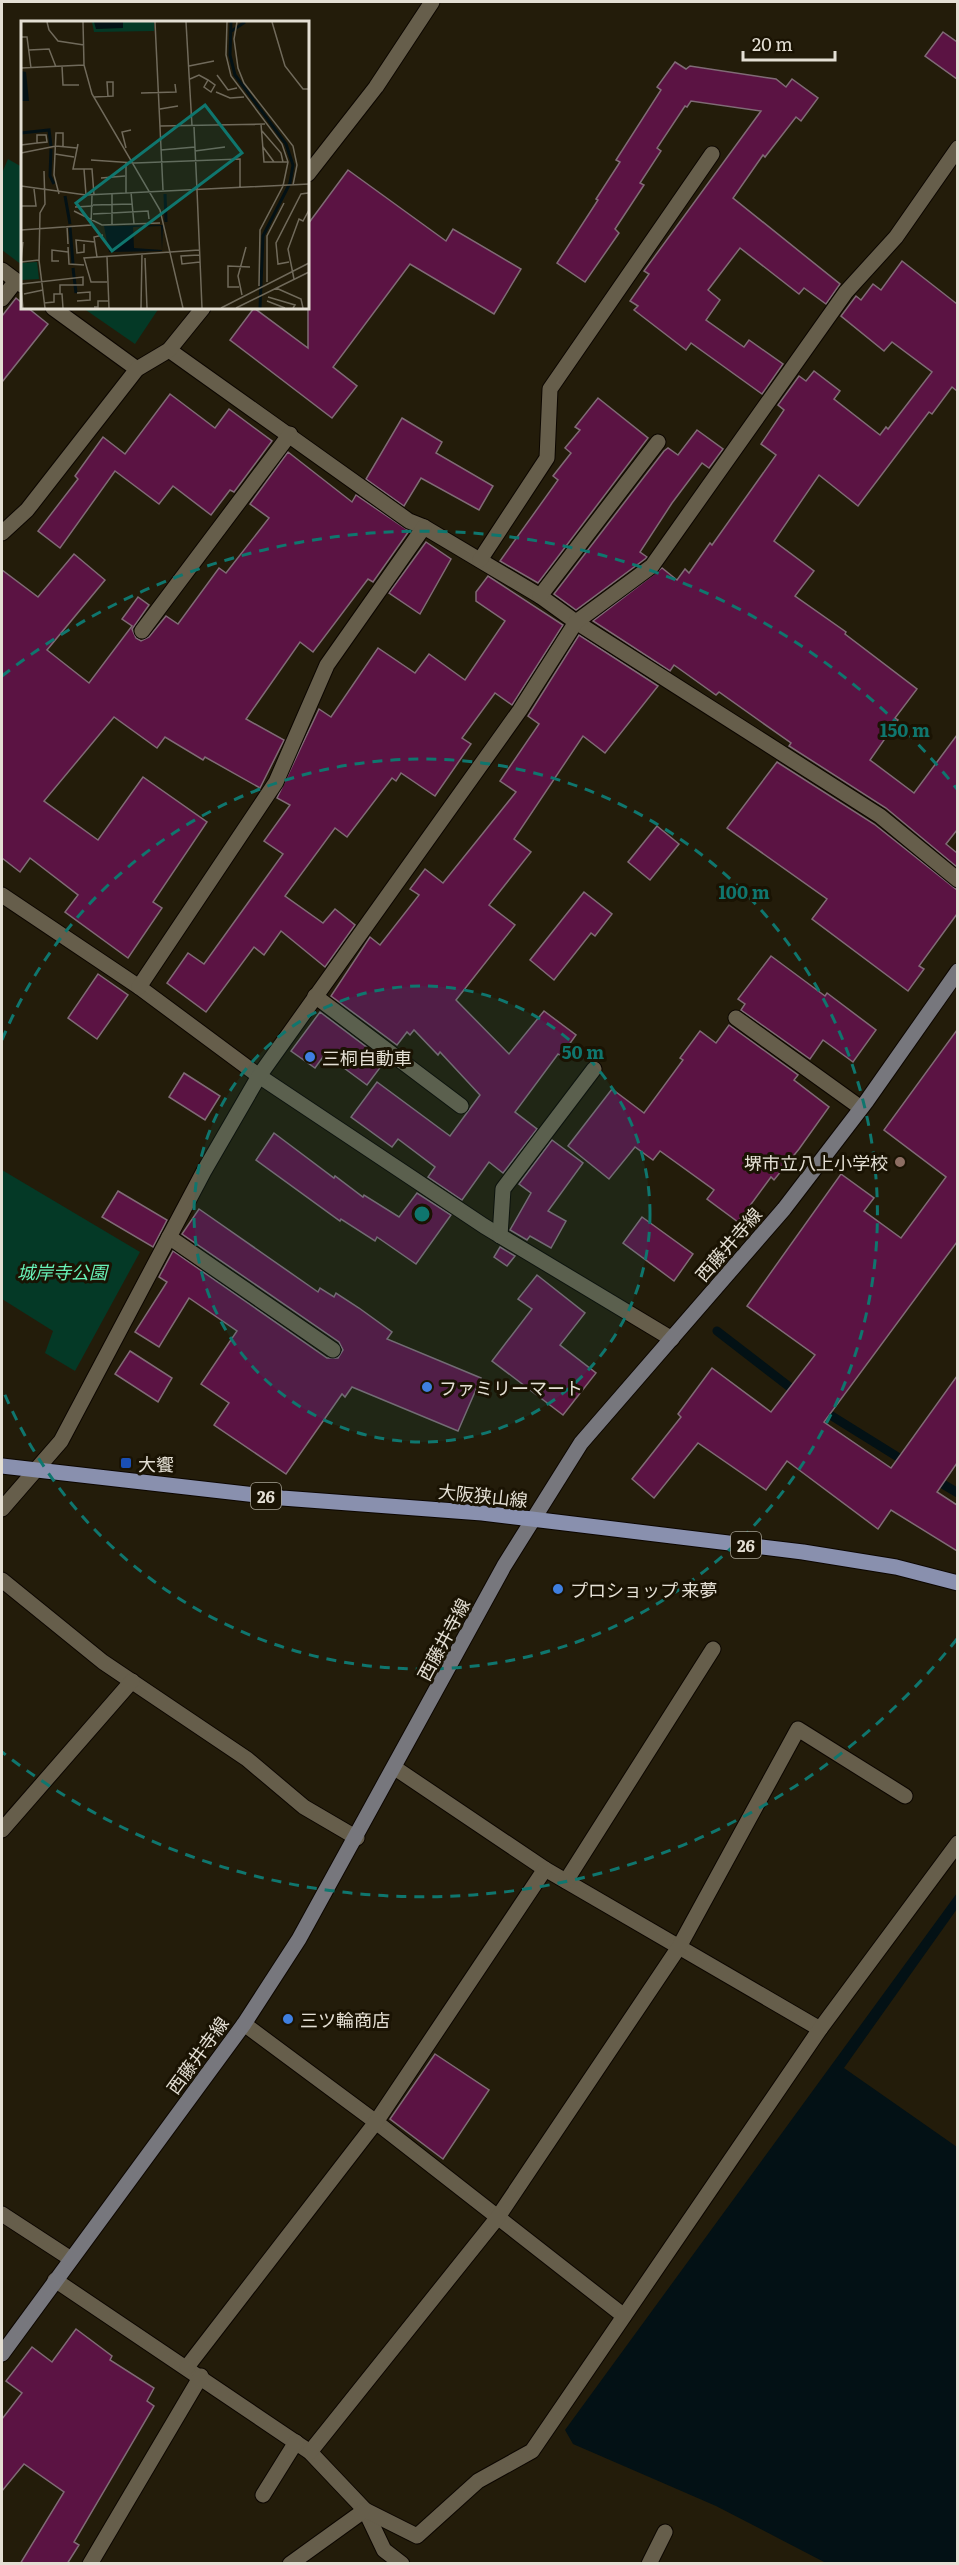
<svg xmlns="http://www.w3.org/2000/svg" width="959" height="2565" font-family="Literata,'Noto Sans JP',serif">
  <rect width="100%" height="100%" fill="#231c0a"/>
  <g fill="#043926">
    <polygon points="8,159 22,167 22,265 2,250 2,173"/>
    <polygon points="83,308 159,308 135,344"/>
    <polygon points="2,1170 140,1252 75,1371 45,1353 53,1331 2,1299"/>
  </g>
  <polygon fill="#031115" points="957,1893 957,1909 844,2068 957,2147 957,2563 826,2563 716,2506 573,2444 565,2430"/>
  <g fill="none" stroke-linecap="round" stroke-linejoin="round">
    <g stroke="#031115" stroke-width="9">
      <polyline points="717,1331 800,1395"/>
      <polyline points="819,1408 909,1464"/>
      <polyline points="934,1479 958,1493"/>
    </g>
  </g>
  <g fill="#5b1343" stroke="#806b76" stroke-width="1.5">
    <polygon points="943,32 957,42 957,79 925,56"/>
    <polygon points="675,62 686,69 690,66 776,79 786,87 792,79 818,98 801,121 796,117 765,157 763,155 733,198 840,284 826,304 804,288 799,294 740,248 708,290 720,300 706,320 744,347 749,340 783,364 762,394 691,343 686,350 634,310 638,306 630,301 649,274 644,271 761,111 691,101 687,107 685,106 657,148 661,151 640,183 644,185 615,229 619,233 585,282 557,263 598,200 596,199 620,162 616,160 661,90 657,87"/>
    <polygon points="348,170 446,241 453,229 521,269 494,314 410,264 333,367 357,386 332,418 230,340 254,308 308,348 308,224"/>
    <polygon points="902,261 957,304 957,391 952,387 932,414 929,412 858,506 819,475 774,541 814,571 795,596 846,632 845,634 917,689 895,718 898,720 870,760 914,793 957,735 957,830 946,844 957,853 957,867 886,808 789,746 791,743 719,692 716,695 674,665 670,671 593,621 662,568 677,580 685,569 689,573 710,543 712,545 776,455 761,444 784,410 778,405 799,376 806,381 814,371 840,391 834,399 880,435 886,427 888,429 932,372 892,342 884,351 841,316 856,296 861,300 873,284 881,290"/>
    <polygon points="16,298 22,303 22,308 28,308 48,324 2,382 2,316"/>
    <polygon points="170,394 215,428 229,409 272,441 234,492 230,490 211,515 173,486 159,504 115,471 60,548 38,531 78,479 75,476 103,437 125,454"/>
    <polygon points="598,398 648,438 538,583 500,561 558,480 553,476 571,453 565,448 580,430 575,427"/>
    <polygon points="402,418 442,442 436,453 493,486 479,510 421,478 404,506 366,479"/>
    <polygon points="697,430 723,449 709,468 702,463 672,503 640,552 647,557 645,559 576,610 554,594 664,451 668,448 678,455"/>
    <polygon points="288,452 352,502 356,495 409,531 373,582 368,579 313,652 300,642 246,719 284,740 260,788 205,757 203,760 165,737 157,748 114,717 44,801 98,840 143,777 207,822 153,902 162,908 128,958 65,912 78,895 30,858 20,872 2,858 2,570 38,597 74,554 105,580 47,650 89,683 132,626 122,619 138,597 149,605 132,629 136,638 141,641 149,637 166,616 178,624 219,568 226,573 269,518 250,504"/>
    <polygon points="426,542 451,559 420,614 389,593"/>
    <polygon points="488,576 563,625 512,705 495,693 462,738 471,744 435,796 401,773 396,781 392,778 347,837 335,828 285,896 323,923 335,909 355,925 325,967 281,931 264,955 254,947 206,1012 167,983 188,953 204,964 283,854 264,841 290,805 277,798 319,709 331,717 378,648 415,673 429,654 465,680 505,621 476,601 476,592"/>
    <polygon points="579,635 658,686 605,753 583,736 514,839 531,852 489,905 515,925 456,1000 509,1054 544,1011 576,1035 561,1056 558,1054 515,1112 537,1129 503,1173 489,1162 462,1200 428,1177 435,1167 398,1139 392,1147 351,1117 377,1082 450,1136 480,1095 440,1052 438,1055 414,1030 410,1035 407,1032 397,1045 331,996 370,937 380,945 419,895 410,889 425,869 443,883 516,792 500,781 539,724 528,716"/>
    <polygon points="777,762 874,824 957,890 957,914 919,966 924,969 908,991 812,919 827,899 727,828"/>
    <polygon points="657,826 679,844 650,880 628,862"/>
    <polygon points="584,892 612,914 595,936 591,933 554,980 530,960"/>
    <polygon points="771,956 825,996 827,993 876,1030 853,1062 823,1040 810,1059 741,1010 745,1004 738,999"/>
    <polygon points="98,974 128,995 97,1039 68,1018"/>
    <polygon points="320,1012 385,1061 367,1085 325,1054 315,1068 291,1051"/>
    <polygon points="729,1025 798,1075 794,1080 829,1107 799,1149 774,1180 771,1177 738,1222 707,1199 714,1190 660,1151 653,1160 635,1147 609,1179 568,1146 612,1089 644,1113 683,1060 680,1058 700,1031 716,1043"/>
    <polygon points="957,1030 957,1242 824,1422 891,1468 957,1376 957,1463 937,1492 957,1505 957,1551 891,1510 878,1529 787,1461 766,1490 698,1443 654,1498 632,1479 681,1417 678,1414 712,1368 771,1412 815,1355 747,1306 841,1174 874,1198 864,1211 901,1238 946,1177 884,1130"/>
    <polygon points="184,1073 220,1096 205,1120 169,1097"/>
    <polygon points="274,1133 334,1178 335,1176 363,1197 364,1195 399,1217 417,1193 451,1215 416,1264 377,1237 375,1241 341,1219 340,1221 256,1160"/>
    <polygon points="552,1140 583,1163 548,1211 566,1221 551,1248 530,1236 527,1240 510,1230 531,1193 519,1184"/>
    <polygon points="118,1191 167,1220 153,1247 102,1217"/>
    <polygon points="199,1209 318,1292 320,1288 334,1297 336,1293 359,1308 392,1332 387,1339 481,1378 458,1431 352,1387 345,1397 342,1394 286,1474 214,1425 229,1403 201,1384 237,1331 189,1298 159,1347 135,1332 167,1282 159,1277 173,1251 327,1358 338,1358 343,1350 339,1342 182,1234"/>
    <polygon points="642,1217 693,1254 674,1281 623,1243"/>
    <polygon points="500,1247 515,1256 507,1266 494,1257"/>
    <polygon points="537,1275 585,1313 560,1345 596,1373 563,1415 492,1361 532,1309 518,1299"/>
    <polygon points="130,1351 172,1378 158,1402 115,1374"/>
    <polygon points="435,2054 489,2090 443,2159 390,2119"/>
    <polygon points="76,2329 112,2356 110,2360 154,2388 147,2401 154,2406 74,2542 79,2545 67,2564 20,2564 64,2492 24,2464 2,2491 2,2419 22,2393 6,2381 32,2347 52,2362"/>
  </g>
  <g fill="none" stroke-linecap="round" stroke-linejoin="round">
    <g stroke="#0c0600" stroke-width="17">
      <g id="minor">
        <polyline points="308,174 376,87 432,2"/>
        <polyline points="2,270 22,285"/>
        <polyline points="2,299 16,281"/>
        <polyline points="53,308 137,369"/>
        <polyline points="169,350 409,521 424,527 540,596 576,622 880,816 958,880"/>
        <polyline points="2,533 27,510 137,369 169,350 203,308"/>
        <polyline points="480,560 547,458 550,389 712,154"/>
        <polyline points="540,596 658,442"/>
        <polyline points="142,631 290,434"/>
        <polyline points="2,895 139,987 259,1076 484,1226 672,1339"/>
        <polyline points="139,987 276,782 327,665 424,527"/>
        <polyline points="315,996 461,1106"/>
        <polyline points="736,1018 861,1108"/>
        <polyline points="500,1236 503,1189 594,1069"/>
        <polyline points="169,1237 333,1350"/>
        <polyline points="2,1509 61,1441 204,1171 259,1076 520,710 576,622 652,566 846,292 896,237 958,148"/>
        <polyline points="2,1580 103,1662 247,1759 304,1807 357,1838"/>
        <polyline points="395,1768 545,1869 820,2029"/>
        <polyline points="2,1830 132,1681"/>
        <polyline points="566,1881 713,1649"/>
        <polyline points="244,2024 376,2122 624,2316"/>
        <polyline points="2,2214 71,2259"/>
        <polyline points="55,2280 310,2452 365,2510 384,2550 402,2564"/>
        <polyline points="187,2367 376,2122 545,1869"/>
        <polyline points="310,2452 498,2217 679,1947 798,1729 905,1796"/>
        <polyline points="263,2495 296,2442"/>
        <polyline points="90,2564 201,2376"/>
        <polyline points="290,2564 365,2510 417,2536 478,2481 532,2451 820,2029 958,1843"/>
        <polyline points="649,2564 665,2532"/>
      </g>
    </g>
    <g stroke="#0c0600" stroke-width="17">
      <polyline id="secondary" points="2,2354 244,2024 299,1939 504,1566 581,1443 784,1209 866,1102 958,971"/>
    </g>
    <g stroke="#0c0600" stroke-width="17">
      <polyline id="primary" points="2,1466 282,1498 482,1513 803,1552 896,1567 958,1583"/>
    </g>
    <use href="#minor" stroke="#665e4b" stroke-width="15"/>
    <use href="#secondary" stroke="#77777d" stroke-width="15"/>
    <use href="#primary" stroke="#8990ae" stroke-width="15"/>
  </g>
  <circle cx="422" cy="1214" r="228" fill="#0f766e" fill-opacity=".12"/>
  <g fill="none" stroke="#0f766e" stroke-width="3" stroke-dasharray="10 8">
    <circle cx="422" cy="1214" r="228"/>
    <path d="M2 1040A455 455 0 1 1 2 1388"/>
    <path d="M957 1639A683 683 0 0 1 2 1752M2 676A683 683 0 0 1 957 789"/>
  </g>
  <g fill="#3f7fe0" stroke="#1a1303" stroke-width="2">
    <circle cx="310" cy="1057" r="6"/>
    <circle cx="427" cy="1387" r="6"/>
    <circle cx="558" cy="1589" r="6"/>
    <circle cx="288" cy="2019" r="6"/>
  </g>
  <circle fill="#8d6e63" stroke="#1a1303" stroke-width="2" cx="900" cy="1162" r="6"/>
  <rect fill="#1a4fb4" stroke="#1a1303" stroke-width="2" x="120" y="1457" width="12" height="12" rx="3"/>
  <g text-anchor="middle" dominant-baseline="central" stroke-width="6" stroke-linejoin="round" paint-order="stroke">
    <g fill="#1a1303" stroke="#a7a295" stroke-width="1.5">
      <rect x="251" y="1483" width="30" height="26" rx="4.5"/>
      <rect x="731" y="1532" width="30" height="26" rx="4.5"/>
    </g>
    <g font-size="16" font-weight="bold" fill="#e4dfd4">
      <text x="266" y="1496">26</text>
      <text x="746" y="1545">26</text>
    </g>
    <g font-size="18" fill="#e4dfd4" stroke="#1a1303" text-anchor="start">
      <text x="322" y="1057">三桐自動車</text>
      <text x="888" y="1162" text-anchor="end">堺市立八上小学校</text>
      <text x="439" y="1387">ファミリーマート</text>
      <text x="138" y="1463">大饗</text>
      <text x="570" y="1589">プロショップ 来夢</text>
      <text x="300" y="2019">三ツ輪商店</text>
    </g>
    <g font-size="18" fill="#e4dfd4" stroke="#1a1303">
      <text transform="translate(728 1244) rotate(-49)">西藤井寺線</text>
      <text transform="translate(483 1495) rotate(6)">大阪狭山線</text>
      <text transform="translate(443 1639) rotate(-62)">西藤井寺線</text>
      <text transform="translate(197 2055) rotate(-54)">西藤井寺線</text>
    </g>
    <g font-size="18" font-style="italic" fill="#68f1b7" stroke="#1a1303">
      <text x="62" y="1271">城岸寺公園</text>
    </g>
  </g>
  <g transform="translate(21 21)">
    <rect width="288" height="288" fill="#231c0a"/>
    <path d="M71 1H133V10L73 11ZM16 241 18 258 0 259V242Z" fill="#043926"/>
    <path d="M73 1H102V7L75 8ZM0 50 5 51 8 80H0ZM142 204 141 230 88 231 83 205ZM140 205 141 229 113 227 112 206Z" fill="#031115" fill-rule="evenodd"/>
    <path fill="none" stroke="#031115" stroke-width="3" d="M210 1 209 34 214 54 265 123 272 144 269 162 242 215 239 287M209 11 224 1M0 112 28 109 30 125M30 128 29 155 33 163M144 173 145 201M44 175 49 203M49 206 52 243M52 247 55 272"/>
    <path fill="none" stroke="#706a5b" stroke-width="1.5" d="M26 1 28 9 37 20 63 24M62 1 63 44 71 73 139 189 162 287M134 1 142 169M165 1 171 105M206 1 205 34 210 55 261 123 267 141 262 165 239 209 238 265M216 1 213 18 217 47 223 62 272 125 276 144 272 164M251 1 264 45 282 68H288M0 16H6L10 47M8 29 28 28 35 46M41 45 42 64H58M168 45 193 40M0 47 63 44M196 54 207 69 216 67M169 58 178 54 187 59 194 64 190 71 183 66 187 59M195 71 209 77 223 76M120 72 155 71 154 63M73 76 92 75V61H86L87 76M139 88 157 85M240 103 243 141H267M139 105 244 103M173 106 176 169M241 110 260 132 262 141M57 123 52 148H71L73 174M0 124 16 122 26 121 25 114H16V122M242 126 253 141M105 127 101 111 110 109M140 129 174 126M174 130 204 126M0 132 35 125 56 127M34 133 53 136M0 138V163M70 139 114 142 219 138V167M105 141V172M63 148 65 174M23 150 24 183 19 192 18 239 24 287M80 157 104 155M0 165 65 174 288 163M176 169 181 287M110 171 113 203M38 173 33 154 35 112H42V125M72 184 111 183M0 185H15L13 168M54 186 72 185M53 190 81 204 139 202M72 193 127 190 128 198M91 204V173M46 205 47 223M0 209 70 204 71 174M63 223V231L56 232 55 219 74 221M47 226 48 243 63 244M178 234 160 235 161 243 179 241M76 236 73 216 82 214M86 236 88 287M124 237 126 287M0 240 2 221M38 240H31V229L47 231M0 241 18 239M268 241 257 243 255 222 280 173 287 172M273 258 267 228 278 198 282 200 288 189M86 261H70L63 237 178 229M246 261V215L263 182M0 263 62 256V264H39V273M218 266H207V245L229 246M0 267 2 287M255 267 280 278 282 287M56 272 69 271V279L56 280M3 273 22 269M221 274 217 255 225 226M247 276 274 284 272 287M246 280 264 287M23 282 33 281V273H41L42 287M73 286H77V280H87M120 287 121 233M200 287 288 242M215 287 288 251"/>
    <path fill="#0f766e" fill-opacity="0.15" stroke="#0f766e" stroke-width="3" d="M184 84 221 132 91 230 55 182Z"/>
    <rect width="288" height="288" fill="none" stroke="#e4dfd4" stroke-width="3"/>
  </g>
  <circle cx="422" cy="1214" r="9" fill="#0f766e" stroke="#1a1303" stroke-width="3"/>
  <g font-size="18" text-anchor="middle" font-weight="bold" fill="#0f766e" stroke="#1a1303" stroke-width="6" stroke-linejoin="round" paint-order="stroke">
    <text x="905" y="737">150 m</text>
    <text x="744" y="899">100 m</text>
    <text x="583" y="1059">50 m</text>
  </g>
  <rect width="959" height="2565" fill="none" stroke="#e4dfd4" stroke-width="6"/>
  <path d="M743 51v9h92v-9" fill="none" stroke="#e4dfd4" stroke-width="3"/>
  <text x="752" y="51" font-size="18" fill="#e4dfd4" stroke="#1a1303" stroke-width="4.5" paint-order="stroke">20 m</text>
</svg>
